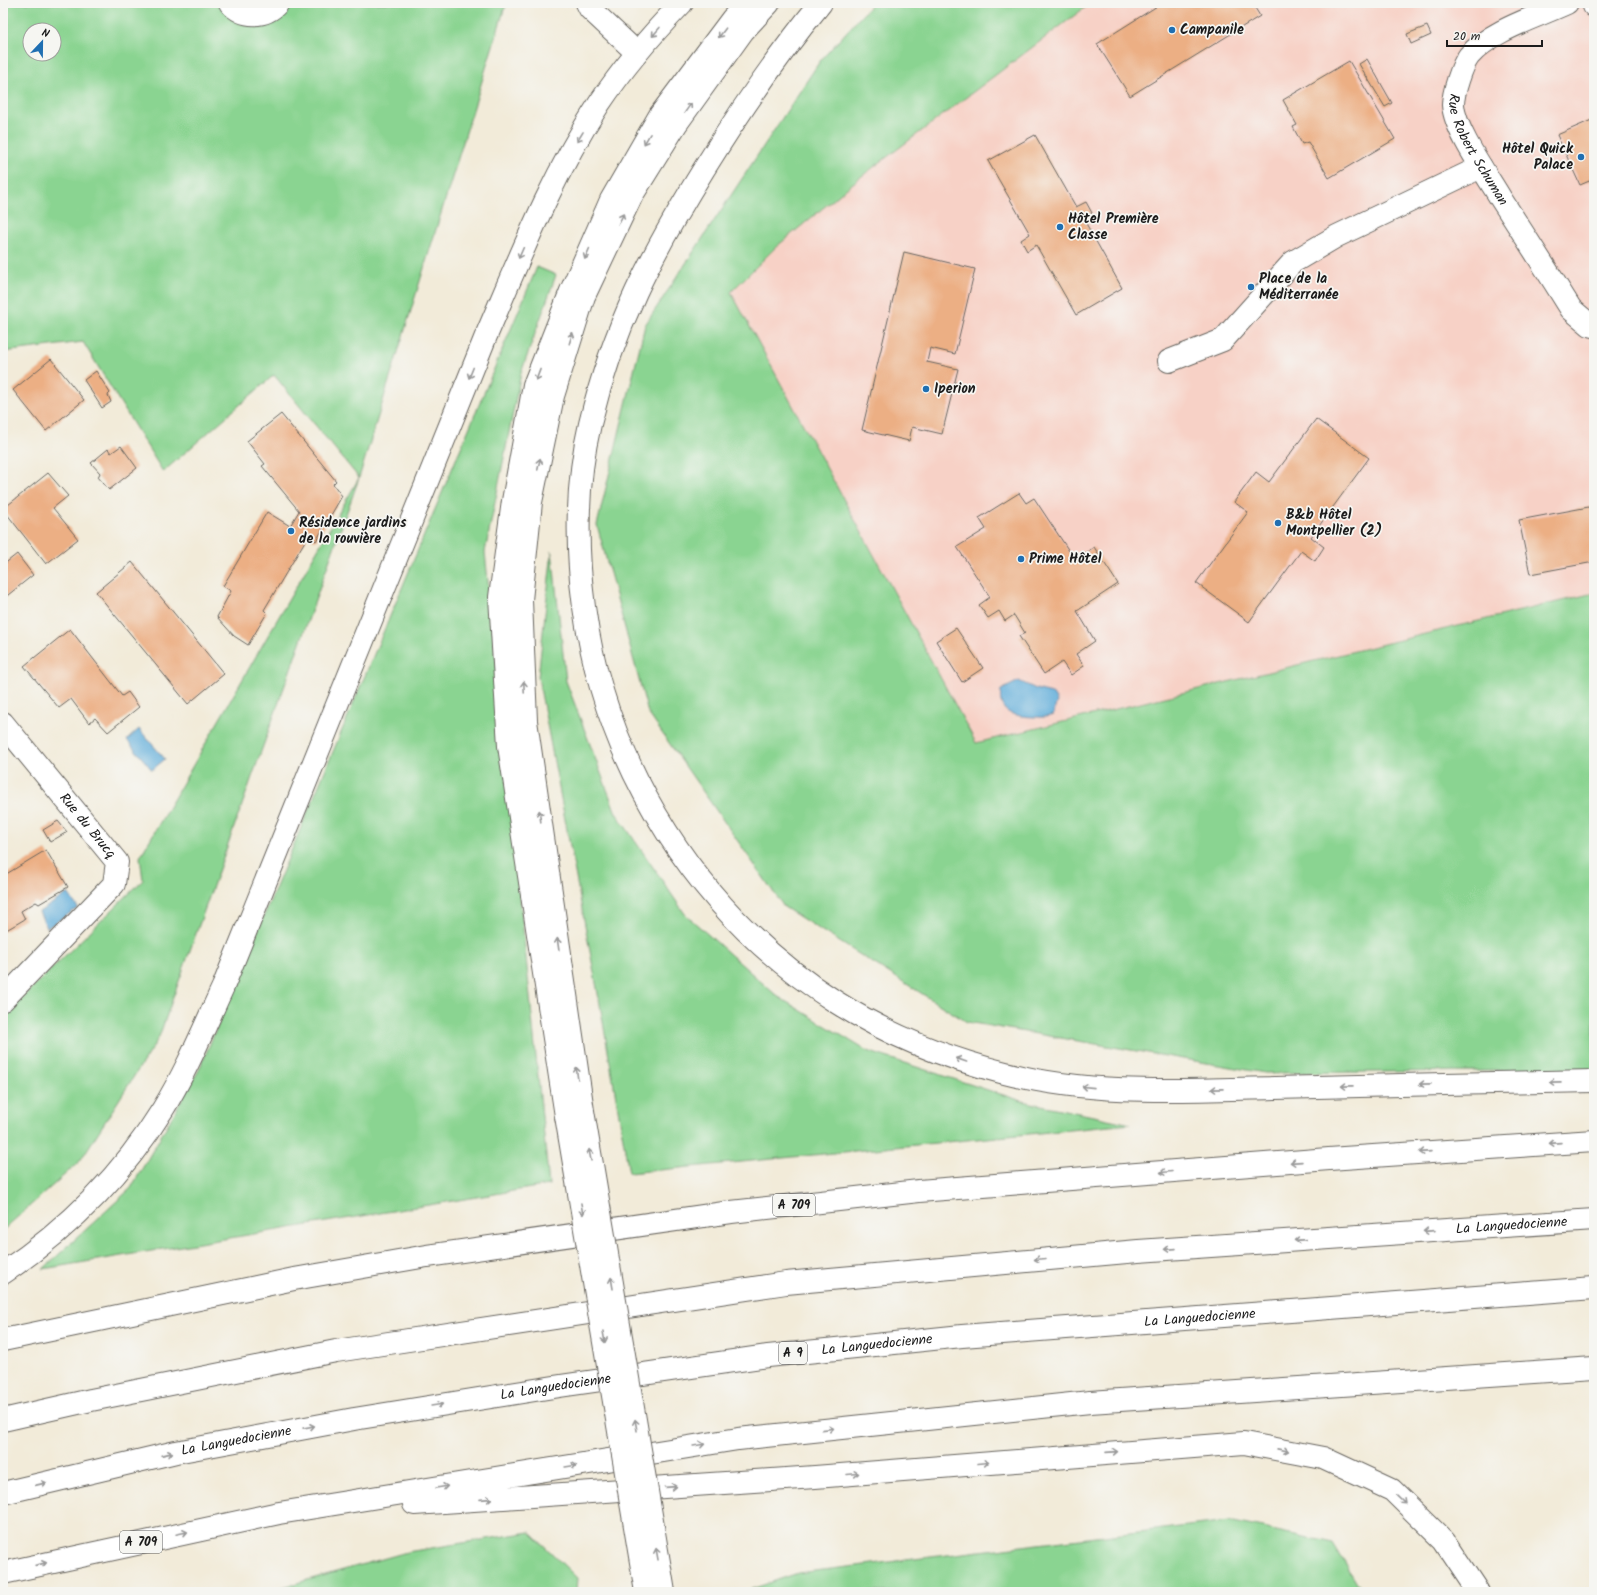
<svg xmlns="http://www.w3.org/2000/svg" width="1597" height="1595" font-family="Kalam,sans-serif">
  <rect width="100%" height="100%" fill="#f6f6f2"/>
  <filter id="ink" filterUnits="userSpaceOnUse"><feTurbulence type="fractalNoise" baseFrequency=".025" numOctaves="2"/><feDisplacementMap in="SourceGraphic" scale="8" xChannelSelector="R" yChannelSelector="G"/><feConvolveMatrix kernelMatrix="1 2 1 2 8 2 1 2 1" color-interpolation-filters="sRGB"/></filter>
  <filter id="wash" filterUnits="userSpaceOnUse"><feTurbulence type="fractalNoise" baseFrequency=".012" numOctaves="4" result="noise"/><feDisplacementMap in="SourceGraphic" scale="16" xChannelSelector="R" yChannelSelector="G"/><feGaussianBlur stdDeviation="0.9" result="paint"/><feColorMatrix in="noise" values="0 0 0 0 0 0 0 0 0 0 0 0 0 0 0 0 0 1.4 0 .05"/><feComposite in="paint" operator="in"/></filter>
  <g filter="url(#wash)">
    <rect width="100%" height="100%" fill="#f2ebd9"/>
    <polygon fill="#f7d1c6" points="1091,3 1594,3 1594,593 976,743 731,292 776,247 858,179"/>
    <g fill="#8ad491" stroke="#537856" fill-rule="evenodd">
      <path d="M3 3H508L504 10 359 478 159 1037 80 1161 3 1230V1016L143 880 140 857 359 478 274 375 163 472 83 342 3 352ZM30 30H54V54H30Z"/>
      <polygon points="873,3 1091,3 858,179 776,247 731,292 976,743 1594,593 1594,1070 1265,1073 967,1022 784,907 648,713 597,525 645,325 820,61"/>
      <polygon points="537,267 556,275 521,373 485,552 549,1185 43,1269 131,1188 199,1070"/>
      <polygon points="552,551 566,681 616,813 685,914 777,996 867,1051 1022,1101 1131,1124 629,1173 599,999 538,677"/>
      <polygon points="1229,1521 1333,1543 1362,1592 743,1592 798,1573"/>
      <polygon points="530,1532 577,1578 576,1592 265,1592 407,1552"/>
    </g>
    <g fill="#61adda" stroke="#3e647b">
      <path d="M1019 681 1036 689 1052 693 1057 701 1053 715C1045 718 1041 717 1034 717 1015 716 997 715 1001 690Z"/>
      <polygon points="139,729 165,759 152,770 127,740"/>
      <polygon points="68,893 78,908 47,928 39,912"/>
    </g>
    <g id="blocks">
      <g fill="#ecaf84">
        <polygon points="1162,3 1252,3 1260,16 1130,96 1097,44"/>
        <polygon points="1427,26 1431,35 1411,44 1407,34"/>
        <polygon points="1367,59 1392,103 1385,107 1359,64"/>
        <polygon points="1349,61 1395,139 1329,178 1308,142 1302,144 1293,127 1297,125 1283,100"/>
        <polygon points="1594,119 1594,179 1580,185 1557,135"/>
        <polygon points="1035,135 1076,207 1086,202 1092,213 1083,218 1122,288 1076,315 1036,245 1027,251 1021,240 1030,234 988,161"/>
        <polygon points="904,252 975,269 955,354 930,348 927,362 958,369 942,434 912,427 909,441 862,430"/>
        <polygon points="51,359 84,400 46,431 13,390"/>
        <polygon points="96,371 110,393 108,395 111,402 102,408 84,380"/>
        <polygon points="281,414 336,481 333,484 342,496 316,541 308,536 264,610 267,613 248,645 234,636 217,617 231,591 223,586 267,512 290,526 299,511 262,466 265,464 247,441"/>
        <polygon points="1316,419 1369,458 1311,537 1324,547 1315,561 1301,551 1249,622 1196,583 1248,512 1234,502 1256,472 1269,482"/>
        <polygon points="121,446 137,468 109,490 98,477 100,473 91,463 108,449 111,453"/>
        <polygon points="1594,470 1594,485 1593,485 1591,474"/>
        <polygon points="48,473 68,496 53,508 78,539 46,564 3,509"/>
        <polygon points="1019,493 1026,503 1034,498 1075,560 1094,547 1118,584 1077,611 1095,641 1076,654 1084,666 1071,675 1062,662 1044,674 1019,636 1025,633 1014,615 1005,621 999,611 988,618 979,605 990,597 957,547 986,529 979,518"/>
        <polygon points="1594,506 1594,562 1530,574 1519,520"/>
        <polygon points="17,554 33,575 3,599 3,565"/>
        <polygon points="132,562 224,674 188,704 96,592"/>
        <polygon points="956,628 983,668 962,682 936,641"/>
        <polygon points="70,629 122,696 128,692 139,707 108,732 95,718 89,723 71,699 59,708 24,666"/>
        <polygon points="58,821 67,832 50,842 43,830"/>
        <polygon points="46,850 68,887 39,904 36,902 21,911 25,919 3,932 3,876"/>
      </g>
    </g>
  </g>
  <g filter="url(#ink)">
    <use href="#blocks" fill-opacity="0" stroke="#67645e" stroke-width="1"/>
    <g fill="none" stroke-linecap="round" stroke-linejoin="round">
      <g stroke="#67645e" stroke-width="24">
        <g id="minor">
          <path d="M230 3C243 18 265 18 278 3"/>
          <polyline points="587,3 590,9 637,53"/>
          <path id="s1" d="M1567 3C1537 17 1491 30 1469 56 1462 65 1453 93 1453 105 1455 131 1487 175 1501 199 1525 236 1548 272 1571 309L1590 325 1594 326"/>
          <polyline points="1593,3 1594,6"/>
          <polyline points="1169,361 1223,340 1293,262 1337,236 1481,167"/>
          <path id="s2" d="M3 723 117 862 114 884 3 1000"/>
        </g>
      </g>
      <g stroke="#67645e" stroke-width="24">
        <g id="major">
          <polyline points="583,1111 526,721 521,600 531,502 553,396 584,296 631,197 677,123 743,31 769,3"/>
          <polyline points="566,1116 509,746 500,597 513,501 534,385 571,291 611,200 660,115 732,19 747,3"/>
        </g>
      </g>
      <g stroke="#67645e" stroke-width="24">
        <g id="highway">
          <path d="M821 3C777 56 740 111 704 169 652 253 613 327 590 424 576 482 576 548 584 607 606 768 699 915 836 1002 888 1035 946 1058 1005 1073 1093 1096 1185 1090 1275 1088 1381 1085 1488 1083 1594 1081"/>
          <path d="M3 1273C67 1230 123 1174 163 1109 187 1070 204 1028 223 987L486 336C520 257 552 176 599 104 623 68 652 34 682 3"/>
          <polyline points="3,1340 294,1279 427,1256 731,1212 919,1191 1329,1159 1594,1141"/>
          <path id="s3" d="M3 1420 91 1400 336 1351 786 1283 1138 1251 1594 1220"/>
          <path id="s4" d="M3 1493 176 1452 354 1419 560 1386 768 1356 962 1336 1594 1288"/>
          <polyline points="414,1504 815,1477 1244,1443 1323,1458 1392,1490 1444,1541 1478,1592"/>
          <polyline points="3,1573 279,1513 738,1439 1090,1402 1594,1368"/>
        </g>
      </g>
      <use href="#minor" stroke="#fff" stroke-width="22"/>
      <use href="#major" stroke="#fff" stroke-width="22"/>
      <use href="#highway" stroke="#fff" stroke-width="22"/>
      <g stroke="#67645e" stroke-width="24" stroke-linecap="butt">
        <g id="major-bridge">
          <polyline points="583,1111 664,1592"/>
          <polyline points="566,1116 646,1592"/>
        </g>
      </g>
      <use href="#major-bridge" stroke="#fff" stroke-width="22"/>
    </g>
    <defs><path id="oneway-shaft" d="M-6 0H5M1.5-3L5.5 0L1.5 3" fill="none" stroke-width="1.6" stroke-linecap="round" stroke-linejoin="round"/></defs>
    <g stroke="#999">
      <use href="#oneway-shaft" transform="translate(656 32) rotate(131)"/>
      <use href="#oneway-shaft" transform="translate(722 33) rotate(127)"/>
      <use href="#oneway-shaft" transform="translate(688 108) rotate(-55)"/>
      <use href="#oneway-shaft" transform="translate(580 137) rotate(121)"/>
      <use href="#oneway-shaft" transform="translate(647 139) rotate(120)"/>
      <use href="#oneway-shaft" transform="translate(621 219) rotate(-64)"/>
      <use href="#oneway-shaft" transform="translate(521 253) rotate(114)"/>
      <use href="#oneway-shaft" transform="translate(587 254) rotate(114)"/>
      <use href="#oneway-shaft" transform="translate(571 338) rotate(-73)"/>
      <use href="#oneway-shaft" transform="translate(471 373) rotate(112)"/>
      <use href="#oneway-shaft" transform="translate(538 375) rotate(111)"/>
      <use href="#oneway-shaft" transform="translate(539 464) rotate(-78)"/>
      <use href="#oneway-shaft" transform="translate(524 687) rotate(-92)"/>
      <use href="#oneway-shaft" transform="translate(540 816) rotate(-98)"/>
      <use href="#oneway-shaft" transform="translate(558 944) rotate(-98)"/>
      <use href="#oneway-shaft" transform="translate(961 1060) rotate(-161)"/>
      <use href="#oneway-shaft" transform="translate(577 1073) rotate(-98)"/>
      <use href="#oneway-shaft" transform="translate(1555 1082) rotate(179)"/>
      <use href="#oneway-shaft" transform="translate(1425 1084) rotate(179)"/>
      <use href="#oneway-shaft" transform="translate(1347 1086) rotate(179)"/>
      <use href="#oneway-shaft" transform="translate(1088 1087) rotate(-174)"/>
      <use href="#oneway-shaft" transform="translate(1217 1089) rotate(179)"/>
      <use href="#oneway-shaft" transform="translate(1555 1143) rotate(176)"/>
      <use href="#oneway-shaft" transform="translate(1425 1152) rotate(176)"/>
      <use href="#oneway-shaft" transform="translate(590 1155) rotate(-100)"/>
      <use href="#oneway-shaft" transform="translate(1296 1162) rotate(176)"/>
      <use href="#oneway-shaft" transform="translate(1166 1172) rotate(175)"/>
      <use href="#oneway-shaft" transform="translate(582 1209) rotate(80)"/>
      <use href="#oneway-shaft" transform="translate(1429 1231) rotate(176)"/>
      <use href="#oneway-shaft" transform="translate(1300 1240) rotate(176)"/>
      <use href="#oneway-shaft" transform="translate(1170 1249) rotate(176)"/>
      <use href="#oneway-shaft" transform="translate(1040 1259) rotate(175)"/>
      <use href="#oneway-shaft" transform="translate(612 1283) rotate(-100)"/>
      <use href="#oneway-shaft" transform="translate(604 1337) rotate(80)"/>
      <use href="#oneway-shaft" transform="translate(437 1405) rotate(-9)"/>
      <use href="#oneway-shaft" transform="translate(636 1425) rotate(-100)"/>
      <use href="#oneway-shaft" transform="translate(309 1427) rotate(-11)"/>
      <use href="#oneway-shaft" transform="translate(828 1429) rotate(-6)"/>
      <use href="#oneway-shaft" transform="translate(699 1445) rotate(-9)"/>
      <use href="#oneway-shaft" transform="translate(1283 1450) rotate(11)"/>
      <use href="#oneway-shaft" transform="translate(1112 1452) rotate(-4)"/>
      <use href="#oneway-shaft" transform="translate(167 1454) rotate(-13)"/>
      <use href="#oneway-shaft" transform="translate(983 1463) rotate(-5)"/>
      <use href="#oneway-shaft" transform="translate(571 1466) rotate(-9)"/>
      <use href="#oneway-shaft" transform="translate(853 1474) rotate(-5)"/>
      <use href="#oneway-shaft" transform="translate(41 1484) rotate(-13)"/>
      <use href="#oneway-shaft" transform="translate(442 1487) rotate(-9)"/>
      <use href="#oneway-shaft" transform="translate(671 1487) rotate(-4)"/>
      <use href="#oneway-shaft" transform="translate(486 1499) rotate(-4)"/>
      <use href="#oneway-shaft" transform="translate(1401 1499) rotate(44)"/>
      <use href="#oneway-shaft" transform="translate(182 1533) rotate(-12)"/>
      <use href="#oneway-shaft" transform="translate(657 1554) rotate(-100)"/>
      <use href="#oneway-shaft" transform="translate(41 1564) rotate(-13)"/>
    </g>
  </g>
  <g fill="#1f6fb2" stroke="#f6f6f2" stroke-width="1.5">
    <circle cx="1172" cy="30" r="4"/>
    <circle cx="1581" cy="157" r="4"/>
    <circle cx="1060" cy="227" r="4"/>
    <circle cx="1251" cy="287" r="4"/>
    <circle cx="926" cy="389" r="4"/>
    <circle cx="1278" cy="523" r="4"/>
    <circle cx="291" cy="531" r="4"/>
    <circle cx="1021" cy="559" r="4"/>
  </g>
  <g text-anchor="middle" dominant-baseline="central" stroke-width="3.5" stroke-linejoin="round" paint-order="stroke">
    <g fill="#f6f6f2" stroke="#5d5d5c" stroke-width="1">
      <rect x="773" y="1194" width="42" height="22" rx="3"/>
      <rect x="779" y="1342" width="28" height="22" rx="3"/>
      <rect x="120" y="1531" width="42" height="22" rx="3"/>
    </g>
    <g font-size="13" font-weight="bold" fill="#1c1c1c">
      <text x="794" y="1205">A 709</text>
      <text x="793" y="1353">A 9</text>
      <text x="141" y="1542">A 709</text>
    </g>
    <g font-size="14" font-weight="bold" fill="#1c1c1c" stroke="#f6f6f2" text-anchor="start">
      <text x="1180" y="30">Campanile</text>
      <text x="1573" y="149" text-anchor="end">Hôtel Quick<tspan x="1573" dy="16">Palace</tspan></text>
      <text x="1068" y="219">Hôtel Première<tspan x="1068" dy="16">Classe</tspan></text>
      <text x="1259" y="279">Place de la<tspan x="1259" dy="16">Méditerranée</tspan></text>
      <text x="934" y="389">Iperion</text>
      <text x="1286" y="515">B&amp;b Hôtel<tspan x="1286" dy="16">Montpellier (2)</tspan></text>
      <text x="299" y="523">Résidence jardins<tspan x="299" dy="16">de la rouvière</tspan></text>
      <text x="1029" y="559">Prime Hôtel</text>
    </g>
    <g font-size="14" fill="#1c1c1c" stroke="#f6f6f2">
      <text stroke="none"><textPath href="#s1" startOffset="215">Rue Robert Schuman</textPath></text>
      <text stroke="none"><textPath href="#s2" startOffset="133">Rue du Brucq</textPath></text>
      <text stroke="none"><textPath href="#s3" startOffset="1523">La Languedocienne</textPath></text>
      <text stroke="none"><textPath href="#s4" startOffset="1211">La Languedocienne</textPath></text>
      <text stroke="none"><textPath href="#s4" startOffset="887">La Languedocienne</textPath></text>
      <text stroke="none"><textPath href="#s4" startOffset="563">La Languedocienne</textPath></text>
      <text stroke="none"><textPath href="#s4" startOffset="239">La Languedocienne</textPath></text>
    </g>
  </g>
  <rect width="1597" height="1595" fill="none" stroke="#f6f6f2" stroke-width="16"/>
  <g transform="translate(42 42) rotate(22)"><circle r="19" fill="#f6f6f2" stroke="#9f9f9c"/>
  <path d="M0-3L7 15L0 10L-7 15Z" fill="#1f6fb2"/>
  <text y="-6" font-size="11" font-weight="bold" text-anchor="middle" fill="#1c1c1c">N</text>
  </g>
  <path d="M1447 40v6h95v-6" fill="none" stroke="#1c1c1c" stroke-width="2"/>
  <text x="1453" y="40" font-size="12" fill="#1c1c1c" stroke="#f6f6f2" stroke-width="3" paint-order="stroke">20 m</text>
</svg>
